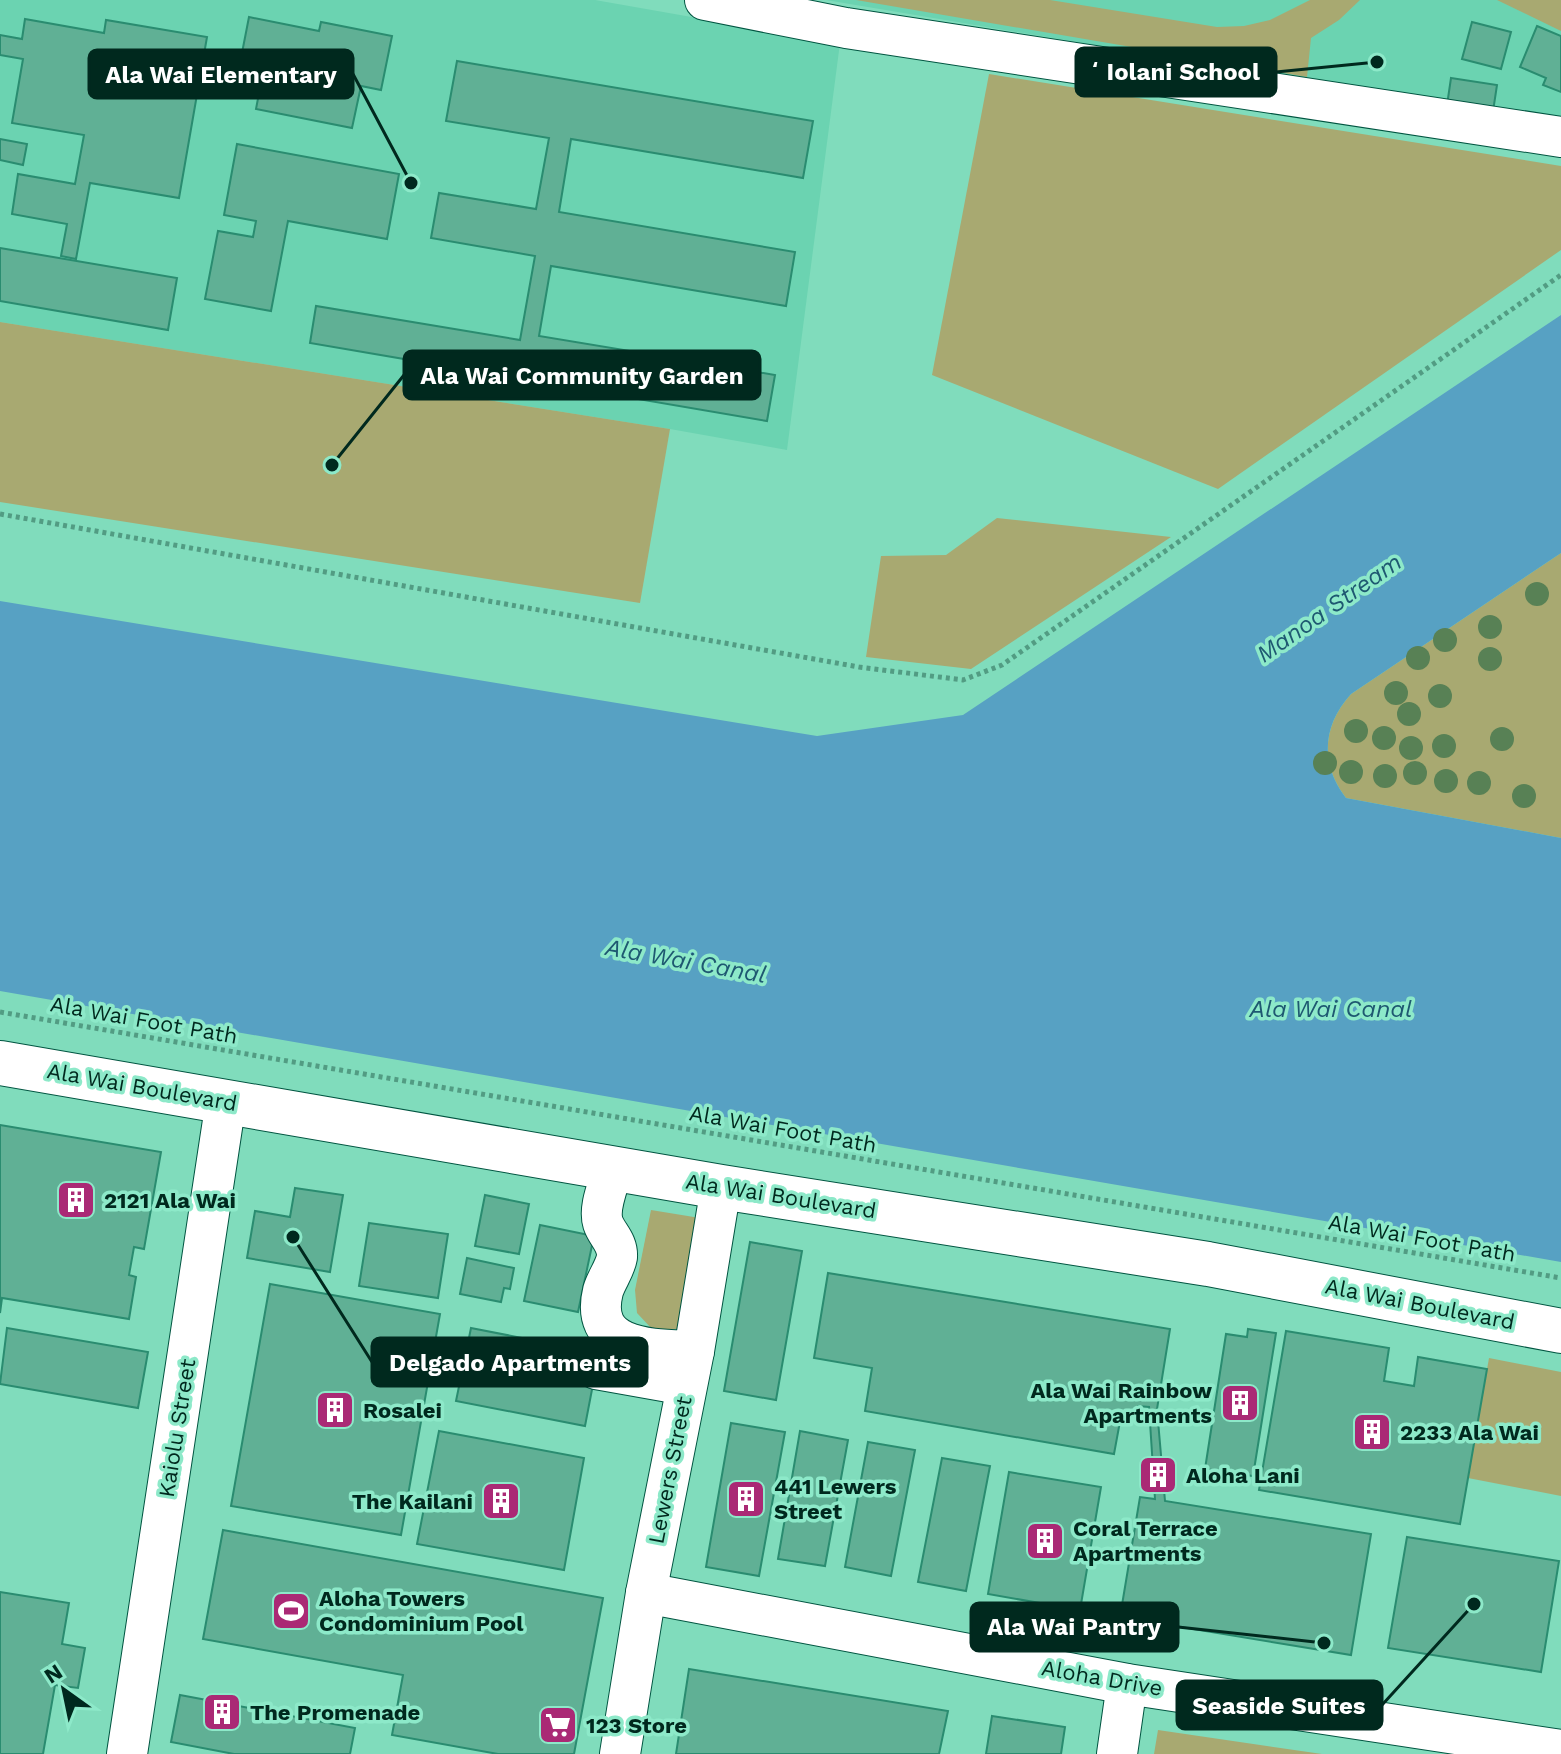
<svg xmlns="http://www.w3.org/2000/svg" width="1561" height="1754" font-family="'Work Sans',sans-serif">
  <rect width="100%" height="100%" fill="#80dcbc"/>
  <g fill="#6bd3b1">
    <polygon points="0,0 595,0 840,43 787,450 670,429 0,322"/>
    <polygon points="826,0 1561,0 1561,123"/>
  </g>
  <g fill="#a8a971">
    <polygon points="856,0 1050,0 1217,27 1244,26 1270,20 1310,0 1360,0 1339,20 1311,38 1307,77"/>
    <polygon points="1497,0 1561,0 1561,31"/>
    <polygon points="989,74 1561,166 1561,250 1218,489 932,375"/>
    <polygon points="0,322 670,429 640,603 0,502"/>
    <polygon points="997,518 1171,537 971,669 866,657 881,556 946,555"/>
    <path d="M1561 553V838L1346 798C1320 764 1322 726 1351 694Z"/>
    <polygon points="651,1210 700,1218 683,1329 652,1329 637,1313 635,1290"/>
    <polygon points="1489,1358 1561,1372 1561,1496 1468,1478"/>
    <polygon points="1158,1730 1322,1754 1154,1754"/>
  </g>
  <path fill="#57a1c3" d="M1561 315V553L1351 694C1322 726 1320 764 1346 798L1561 838V1262L0 991V601L817 736 963 715Z"/>
  <g fill="#60b095" stroke="#2a8c70" stroke-width="2">
    <polygon points="249,17 319,31 321,22 392,36 381,90 361,86 352,128 256,109 265,62 241,58"/>
    <polygon points="25,19 104,33 106,20 207,37 179,198 90,183 76,259 61,256 67,224 12,214 18,174 75,184 84,135 12,123 23,59 0,55 0,35 22,39"/>
    <polygon points="1472,22 1511,32 1501,69 1462,59"/>
    <polygon points="1537,26 1561,36 1561,92 1543,85 1546,78 1520,67"/>
    <polygon points="457,61 813,121 803,178 571,139 559,212 795,252 786,306 551,266 539,336 775,375 767,421 310,343 316,306 520,340 535,256 431,238 439,193 536,209 549,138 446,121"/>
    <polygon points="1451,78 1497,85 1492,118 1446,112"/>
    <polygon points="0,139 27,144 23,165 0,160"/>
    <polygon points="237,144 399,174 387,239 288,221 271,311 205,299 218,231 253,237 256,221 224,215"/>
    <polygon points="0,248 177,278 168,330 0,301"/>
    <polygon points="0,1125 161,1152 144,1249 134,1247 129,1275 136,1277 129,1319 2,1298 0,1313"/>
    <polygon points="295,1188 343,1195 330,1272 247,1258 255,1211 290,1217"/>
    <polygon points="485,1195 529,1204 519,1254 475,1246"/>
    <polygon points="369,1223 448,1234 438,1298 359,1286"/>
    <polygon points="540,1225 594,1236 578,1312 524,1301"/>
    <polygon points="750,1242 802,1251 776,1400 724,1391"/>
    <polygon points="467,1258 514,1268 510,1289 504,1288 501,1302 460,1294"/>
    <polygon points="828,1273 1170,1329 1157,1409 1165,1501 1371,1534 1351,1655 1120,1617 1140,1497 1155,1499 1149,1407 1138,1406 1136,1419 1121,1416 1114,1454 865,1411 872,1368 814,1358"/>
    <polygon points="270,1284 440,1314 401,1535 231,1506"/>
    <polygon points="7,1328 148,1352 138,1408 0,1384"/>
    <polygon points="471,1328 599,1353 585,1426 456,1401"/>
    <polygon points="1248,1329 1276,1333 1253,1476 1205,1469 1226,1334 1247,1337"/>
    <polygon points="1286,1331 1389,1348 1384,1381 1414,1386 1418,1357 1487,1369 1460,1524 1259,1490"/>
    <polygon points="731,1423 785,1432 759,1576 706,1567"/>
    <polygon points="439,1431 584,1458 564,1570 417,1544"/>
    <polygon points="800,1431 848,1440 825,1566 778,1559"/>
    <polygon points="868,1442 915,1450 891,1576 845,1567"/>
    <polygon points="942,1458 990,1466 966,1591 918,1582"/>
    <polygon points="1009,1472 1101,1487 1080,1610 988,1594"/>
    <polygon points="223,1530 603,1598 574,1754 498,1754 392,1735 403,1675 203,1639"/>
    <polygon points="1407,1537 1559,1561 1541,1672 1388,1648"/>
    <polygon points="0,1592 69,1603 62,1644 85,1648 78,1688 55,1685 43,1754 0,1754"/>
    <polygon points="689,1669 948,1711 939,1754 676,1754"/>
    <polygon points="180,1695 355,1728 350,1754 234,1754 171,1742"/>
    <polygon points="992,1716 1065,1727 1061,1754 986,1754"/>
  </g>
  <g fill="none" stroke-linecap="round" stroke-linejoin="round">
    <g stroke="#005541" stroke-width="42">
      <g id="minor">
        <polyline points="705,0 846,28 1561,137"/>
        <path d="M613 1168C609 1184 598 1207 603 1223 607 1235 618 1242 617 1257 615 1269 606 1280 603 1291 588 1352 656 1349 694 1351"/>
        <polyline points="596,1369 686,1385"/>
        <polyline points="646,1593 1127,1684 1561,1750"/>
        <polyline points="127,1754 226,1101"/>
        <polyline points="620,1754 646,1593 694,1351 721,1187"/>
        <polyline points="1117,1754 1127,1684"/>
      </g>
    </g>
    <g stroke="#005541" stroke-width="46">
      <polyline id="major" points="0,1063 721,1187 1208,1264 1561,1331"/>
    </g>
    <g stroke="#529c83" stroke-width="5" stroke-dasharray="4 4" stroke-linecap="butt">
      <polyline points="0,514 859,667 963,680 1002,665 1561,275"/>
      <polyline points="0,1012 1561,1278"/>
    </g>
    <use href="#minor" stroke="#fff" stroke-width="40"/>
    <use href="#major" stroke="#fff" stroke-width="44"/>
  </g>
  <g fill="#588155">
    <circle cx="1537" cy="594" r="12"/>
    <circle cx="1490" cy="627" r="12"/>
    <circle cx="1445" cy="640" r="12"/>
    <circle cx="1418" cy="658" r="12"/>
    <circle cx="1490" cy="659" r="12"/>
    <circle cx="1396" cy="693" r="12"/>
    <circle cx="1440" cy="696" r="12"/>
    <circle cx="1409" cy="714" r="12"/>
    <circle cx="1356" cy="731" r="12"/>
    <circle cx="1384" cy="738" r="12"/>
    <circle cx="1502" cy="739" r="12"/>
    <circle cx="1444" cy="746" r="12"/>
    <circle cx="1411" cy="748" r="12"/>
    <circle cx="1325" cy="763" r="12"/>
    <circle cx="1351" cy="772" r="12"/>
    <circle cx="1415" cy="773" r="12"/>
    <circle cx="1385" cy="776" r="12"/>
    <circle cx="1446" cy="781" r="12"/>
    <circle cx="1479" cy="783" r="12"/>
    <circle cx="1524" cy="796" r="12"/>
  </g>
  <defs>
    <g id="building-square" transform="scale(2)"><rect x="-9" y="-9" width="18" height="18" rx="4" fill="#aa2975" stroke="#8de9c9"/><path d="M-4-6H4V6H1V3H-1V6H-4ZM-2.5-4.3h1.7v1.8h-1.7ZM.8-4.3h1.7v1.8H.8ZM-2.5-1h1.7V.8h-1.7ZM.8-1h1.7V.8H.8Z" fill="#fff"/></g>
    <g id="stadium-square" transform="scale(2)"><rect x="-9" y="-9" width="18" height="18" rx="4" fill="#aa2975" stroke="#8de9c9"/><path d="M0-5a6.5 5 0 1 0 0 10a6.5 5 0 1 0 0-10ZM-3.5-1.8h7v3.6h-7Z" fill="#fff"/></g>
    <g id="supermarket-square" transform="scale(2)"><rect x="-9" y="-9" width="18" height="18" rx="4" fill="#aa2975" stroke="#8de9c9"/><path d="M-6-5.5h2.5l.6 2H6L4.5 2H-2.5L-4.4-4H-6ZM-1.5 3.2a1.3 1.3 0 1 0 .1 0ZM3 3.2a1.3 1.3 0 1 0 .1 0Z" fill="#fff"/></g>
  </defs>
  <g fill-rule="evenodd">
    <use href="#building-square" x="76" y="1200"/>
    <use href="#building-square" x="1240" y="1403"/>
    <use href="#building-square" x="335" y="1410"/>
    <use href="#building-square" x="1372" y="1432"/>
    <use href="#building-square" x="1158" y="1475"/>
    <use href="#building-square" x="746" y="1499"/>
    <use href="#building-square" x="501" y="1501"/>
    <use href="#building-square" x="1045" y="1541"/>
    <use href="#stadium-square" x="291" y="1611"/>
    <use href="#building-square" x="222" y="1712"/>
    <use href="#supermarket-square" x="558" y="1725"/>
  </g>
  <g text-anchor="middle" dominant-baseline="central" stroke-width="7" stroke-linejoin="round" paint-order="stroke">
    <g font-size="22" fill="#00291e" stroke="#8de9c9">
      <text transform="translate(144 1020) rotate(10)">Ala Wai Foot Path</text>
      <text transform="translate(142 1087) rotate(10)">Ala Wai Boulevard</text>
      <text transform="translate(783 1129) rotate(10)">Ala Wai Foot Path</text>
      <text transform="translate(781 1196) rotate(9)">Ala Wai Boulevard</text>
      <text transform="translate(1422 1238) rotate(10)">Ala Wai Foot Path</text>
      <text transform="translate(1420 1304) rotate(11)">Ala Wai Boulevard</text>
      <text transform="translate(177 1428) rotate(-81)">Kaiolu Street</text>
      <text transform="translate(670 1470) rotate(-79)">Lewers Street</text>
      <text transform="translate(1102 1678) rotate(10)">Aloha Drive</text>
    </g>
    <g font-size="22" font-weight="bold" fill="#00291e" stroke="#8de9c9" text-anchor="start">
      <text x="104" y="1200">2121 Ala Wai</text>
      <text x="1212" y="1390" text-anchor="end">Ala Wai Rainbow<tspan x="1212" dy="25">Apartments</tspan></text>
      <text x="363" y="1410">Rosalei</text>
      <text x="1400" y="1432">2233 Ala Wai</text>
      <text x="1186" y="1475">Aloha Lani</text>
      <text x="774" y="1486">441 Lewers<tspan x="774" dy="25">Street</tspan></text>
      <text x="473" y="1501" text-anchor="end">The Kailani</text>
      <text x="1073" y="1528">Coral Terrace<tspan x="1073" dy="25">Apartments</tspan></text>
      <text x="319" y="1598">Aloha Towers<tspan x="319" dy="25">Condominium Pool</tspan></text>
      <text x="250" y="1712">The Promenade</text>
      <text x="586" y="1725">123 Store</text>
    </g>
    <g font-size="24" font-style="italic" fill="#1e5871" stroke="#8de9c9">
      <text transform="translate(1329 608) rotate(-35)">Manoa Stream</text>
      <text transform="translate(686 961) rotate(10)">Ala Wai Canal</text>
      <text x="1331" y="1009">Ala Wai Canal</text>
    </g>
  </g>
  <path fill="none" stroke="#00291e" stroke-width="3" d="M1377 62L1276 72M411 183L353 74M332 465L404 375M293 1237L372 1362M1324 1643L1178 1627M1474 1604L1382 1705"/>
  <g fill="#00291e" stroke="#8de9c9" stroke-width="3">
    <circle cx="1377" cy="62" r="8"/>
    <circle cx="411" cy="183" r="8"/>
    <circle cx="332" cy="465" r="8"/>
    <circle cx="293" cy="1237" r="8"/>
    <circle cx="1324" cy="1643" r="8"/>
    <circle cx="1474" cy="1604" r="8"/>
  </g>
  <g fill="#00291e" stroke="#00291e" stroke-width="3">
    <rect x="1076" y="48" width="200" height="48" rx="8"/>
    <rect x="89" y="50" width="264" height="48" rx="8"/>
    <rect x="404" y="351" width="356" height="48" rx="8"/>
    <rect x="372" y="1338" width="275" height="48" rx="8"/>
    <rect x="971" y="1603" width="207" height="48" rx="8"/>
    <rect x="1177" y="1681" width="205" height="48" rx="8"/>
  </g>
  <g font-size="24" text-anchor="middle" font-weight="bold" fill="#fff">
    <text x="1176" y="80">ʻIolani School</text>
    <text x="221" y="83">Ala Wai Elementary</text>
    <text x="582" y="384">Ala Wai Community Garden</text>
    <text x="510" y="1371">Delgado Apartments</text>
    <text x="1074" y="1635">Ala Wai Pantry</text>
    <text x="1279" y="1714">Seaside Suites</text>
  </g>
  <g transform="translate(64 1690) rotate(327)" stroke="#8de9c9" stroke-width="6" paint-order="stroke">
  <path d="M0-6L14 30L0 20L-14 30Z" fill="#00291e"/>
  <text y="-12" font-size="22" font-weight="bold" text-anchor="middle" fill="#00291e">N</text>
  </g>
</svg>
